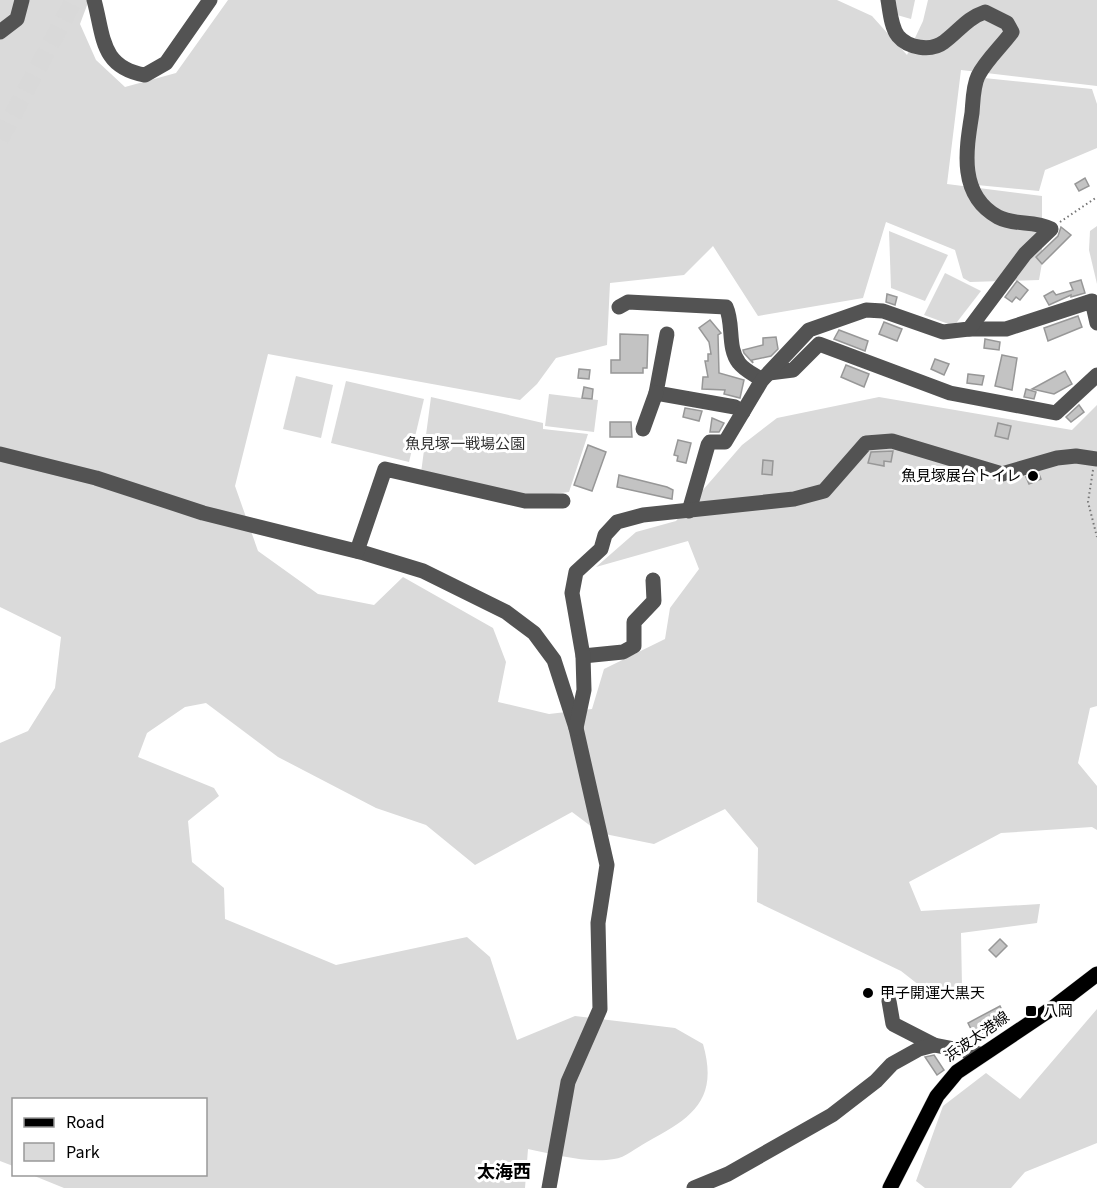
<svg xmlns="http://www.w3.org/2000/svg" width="1097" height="1188" font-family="'Source Sans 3','Noto Sans JP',sans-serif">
  <rect width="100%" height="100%" fill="#fff"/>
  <g fill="#dadada">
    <path d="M0 0H89L80 24 96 60 125 87 176 73 228 0H837L872 16 907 55 923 21 928 0H1097V86L961 70 947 184 1042 196V263L1039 280 970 282 963 278 955 250 886 222 863 298 758 316 713 246 684 275 610 283 607 345 556 358 537 384 520 400 268 354 235 486 258 551 318 594 374 605 403 577 493 628 506 662 498 702 549 714 592 709 604 669 665 639 670 608 699 569 688 541 596 567 636 532 676 521 742 445 777 418 879 397 1072 430 1097 405V706L1090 708 1078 763 1097 786V830L1092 827 1001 833 909 882 921 911 1040 904 1037 923 961 933 962 987 924 989 901 971 757 902 758 848 725 809 654 844 600 833 572 812 475 865 426 825 376 808 278 757 206 703 185 707 147 733 138 757 214 788 219 796 188 821 192 862 224 888 225 919 336 965 467 937 490 957 517 1040 575 1016 675 1028 703 1044C719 1100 692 1118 647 1142 637 1147 625 1158 614 1159 589 1164 553 1154 528 1149L525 1188H64L32 1175 206 1174V1100H14L13 1166 0 1161V743L28 731 55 688 61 637 0 607Z"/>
    <polygon points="896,0 915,0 911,19 897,15"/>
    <polygon points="984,78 1092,89 1097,104 1097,148 1045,170 1039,191 977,185 973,163 978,89"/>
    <polygon points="1097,226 1097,284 1089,250 1090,231"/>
    <polygon points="889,231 948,255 925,301 891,288"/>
    <polygon points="945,273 981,291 954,326 924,315"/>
    <polygon points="296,376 333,385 321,438 283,429"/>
    <polygon points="346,381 424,399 409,462 331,443"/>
    <polygon points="549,394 598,400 594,432 545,426"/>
    <polygon points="431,397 543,423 543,429 588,434 569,492 526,497 421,473"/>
    <polygon points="1097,1009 1097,1143 1025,1172 1011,1188 925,1188 916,1181 943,1106 986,1073 1020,1099"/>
  </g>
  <g fill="#c3c3c3" stroke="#979797" stroke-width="1.5">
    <polygon points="1085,178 1089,186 1079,191 1075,184"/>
    <polygon points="1061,227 1071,235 1042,264 1036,257 1058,236"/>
    <polygon points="1081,280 1085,293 1071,297 1071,295 1049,305 1044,296 1053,291 1056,295 1073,290 1070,283"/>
    <polygon points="1017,281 1028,290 1020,300 1016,297 1012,302 1005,297"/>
    <polygon points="887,294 897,297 895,305 886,302"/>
    <polygon points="1078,316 1082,327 1048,341 1044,328"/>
    <polygon points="710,320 721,333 718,335 719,373 744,380 740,398 724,394 725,390 702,389 703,377 708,377 705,361 708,361 708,354 711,354 709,342 699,328"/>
    <polygon points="884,322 902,329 897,341 879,334"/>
    <polygon points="839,330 868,341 865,351 834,339"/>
    <polygon points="620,334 648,335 647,368 643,368 643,373 611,373 611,360 620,360"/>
    <polygon points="776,337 778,349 771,356 752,360 753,363 744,353 743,350 763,345 763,338"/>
    <polygon points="985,339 1000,342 999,350 984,348"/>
    <polygon points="1002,355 1017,358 1012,390 995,386"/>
    <polygon points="935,359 949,364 944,375 931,369"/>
    <polygon points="846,365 869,374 864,387 841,377"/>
    <polygon points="579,369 590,370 589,379 578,378"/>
    <polygon points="1065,371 1072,384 1054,394 1032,389"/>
    <polygon points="968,374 984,376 982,385 967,383"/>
    <polygon points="584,387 593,389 592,399 582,398"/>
    <polygon points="1026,389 1036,392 1034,399 1024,397"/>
    <polygon points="1079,405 1084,412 1071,422 1066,417"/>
    <polygon points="685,408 702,411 699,421 683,417"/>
    <polygon points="712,418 724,423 719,432 710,432"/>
    <polygon points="610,422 631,422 632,437 610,437"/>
    <polygon points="998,423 1011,426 1008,439 995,436"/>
    <polygon points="678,440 691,443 686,463 677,461 678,456 674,455"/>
    <polygon points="588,445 606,452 592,491 574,485"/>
    <polygon points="893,451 891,462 884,461 884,466 868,463 871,452"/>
    <polygon points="763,460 773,461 772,475 762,474"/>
    <polygon points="1039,474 1041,479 1029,484 1026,477"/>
    <polygon points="619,475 667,487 673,490 672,499 617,487"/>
    <polygon points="1000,939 1007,946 996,957 989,950"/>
    <polygon points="1000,1006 1007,1020 975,1037 968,1023"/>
    <polygon points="934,1055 944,1070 937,1075 925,1057"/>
  </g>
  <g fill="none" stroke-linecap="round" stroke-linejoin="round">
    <polyline stroke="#d9d9d9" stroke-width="18" stroke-dasharray="18 9" stroke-linecap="butt" points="0,139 74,0"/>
    <g stroke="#dbdbdb" stroke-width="16">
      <polyline id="major" points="890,1188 937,1096 957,1072 1054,1007 1097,974"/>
    </g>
    <g stroke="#757575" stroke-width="2" stroke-dasharray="1.5 3" stroke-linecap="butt">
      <polyline points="1060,222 1097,197"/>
      <polyline points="1093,470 1088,502 1097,537"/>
    </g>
    <g stroke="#535353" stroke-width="15">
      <path d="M94 0C104 36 100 67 145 75L166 63 210 0"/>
      <polyline points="0,32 17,19 22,0"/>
      <path d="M619 307 628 302 726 307C734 324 727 348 739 363 744 370 755 375 762 380"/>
      <polyline points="969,329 1006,329 1092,301 1097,323"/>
      <polyline points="667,334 656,393 735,407 743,412"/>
      <polyline points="769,373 793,370 819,344 950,393 1056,413 1097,375"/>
      <polyline points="643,429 656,393"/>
      <polyline points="0,454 96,478 203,513 364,553 423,571 506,612 534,633 554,660 576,728 607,865 598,923 600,1009 568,1082 549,1188"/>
      <path d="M689 511 708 445 710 442H725L762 380 809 330 866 310 883 311 943 332 969 329 1025 254 1051 229C1034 220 1015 226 998 217 958 195 966 150 972 113 973 102 973 86 978 76 986 60 1001 47 1012 32L1007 23 985 12C967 18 959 31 944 42 931 52 908 48 898 36 891 27 890 11 888 0"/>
      <polyline points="357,551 385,469 525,501 563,501"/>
      <polyline points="583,656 623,652 634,646 634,622 654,601 653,580"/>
      <polyline points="576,728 584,690 583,656 572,593 576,572 601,549 605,535 617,522 643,515 794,499 824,491 866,443 892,441 1002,474 1057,458 1076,456 1097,459"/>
      <polyline points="889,1001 893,1024 934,1045"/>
      <polyline points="694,1188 728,1174 832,1115 876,1081 892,1064 919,1049 934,1045 980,1054"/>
    </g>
    <use href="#major" stroke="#000" stroke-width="15"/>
  </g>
  <g fill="#000" stroke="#fff" stroke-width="2">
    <circle cx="1033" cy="476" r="6"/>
    <circle cx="868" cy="993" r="6"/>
    <rect x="1025" y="1005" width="12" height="12" rx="3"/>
  </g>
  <g text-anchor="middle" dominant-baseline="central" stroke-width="6" stroke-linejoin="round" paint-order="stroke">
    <g font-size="15" fill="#313131" stroke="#fff">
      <text x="465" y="444">魚見塚一戦場公園</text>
    </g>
    <g font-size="15" fill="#000" stroke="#fff" text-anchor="start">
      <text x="1021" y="476" text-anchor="end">魚見塚展台トイレ</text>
      <text x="880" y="993">甲子開運大黒天</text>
      <text x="1043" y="1011">八岡</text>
    </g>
    <g font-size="15" fill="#000" stroke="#fff">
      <text transform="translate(977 1037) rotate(-35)">浜波太港線</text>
    </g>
    <g font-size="18" font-weight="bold" fill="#000" stroke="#fff">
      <text x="504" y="1172">太海西</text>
    </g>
  </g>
  <rect x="12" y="1098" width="195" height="78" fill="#ffffff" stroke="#999999" stroke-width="1.5"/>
  <rect x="24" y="1118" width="30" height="9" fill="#000000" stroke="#999999" stroke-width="1.5"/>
  <text x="66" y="1128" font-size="18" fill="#000000">Road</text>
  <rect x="24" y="1143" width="30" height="18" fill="#dadada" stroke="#999999" stroke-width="1.5"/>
  <text x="66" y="1158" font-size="18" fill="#000000">Park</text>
</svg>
